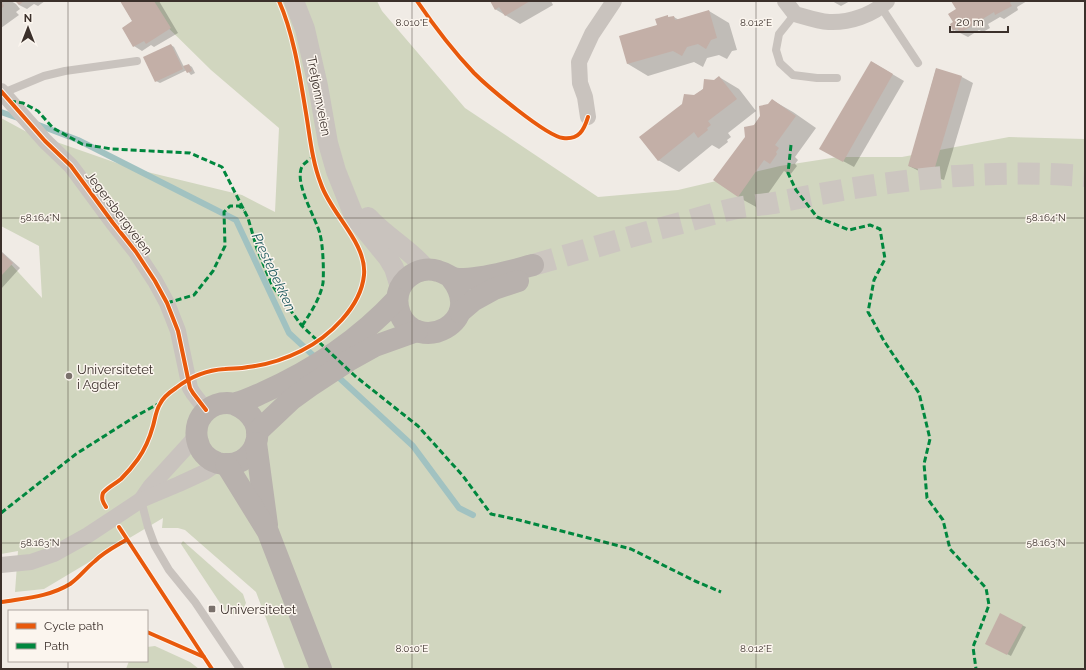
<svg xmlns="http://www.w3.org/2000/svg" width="1086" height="670" font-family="Raleway,sans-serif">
  <rect width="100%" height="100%" fill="#f0ebe5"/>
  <g fill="#d1d6bf">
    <polygon points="141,1 377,1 382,11 465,108 598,197 678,190 780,166 838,157 902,157 1009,137 1085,139 1085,669 285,669 256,592 185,530 178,528 162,528 163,518 44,589 15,592 18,551 1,554 1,268 8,261 42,298 39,246 1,226 1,118 25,131 131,168 242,195 275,212 279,128 211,70"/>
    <polygon points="183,541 243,594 246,603 242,611 231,615 226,612 181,544"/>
    <polygon points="155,646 190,662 199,669 126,669 129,661 147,661 147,647"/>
  </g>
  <g fill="#0003">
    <polygon points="1,1 11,1 16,4 20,9 16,12 19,15 1,28"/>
    <polygon points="17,1 45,1 38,6 34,4 27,9 19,5"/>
    <polygon points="121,1 159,1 178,33 154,47 151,45 142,51 134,46 123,28 133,22"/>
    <polygon points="491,1 551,1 553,5 520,24 495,9"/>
    <polygon points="832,1 850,1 841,6"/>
    <polygon points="952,1 1027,1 1017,7 1018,10 1004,19 1000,17 988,24 990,28 983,32 979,30 968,37 954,30 957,10"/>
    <polygon points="709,11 729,23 737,50 732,51 727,59 719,55 707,58 703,67 694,62 648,76 628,64 621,37 659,26 667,16 670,18 674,17 679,20"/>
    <polygon points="171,45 174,47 184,67 189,65 192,67 195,73 191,75 187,70 160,83 156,81"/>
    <polygon points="872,62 904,81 854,167 832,155"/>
    <polygon points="936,69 962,77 973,83 944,180 921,172 909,166"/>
    <polygon points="719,77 739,89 756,111 728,133 731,137 727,140 728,142 719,149 712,145 679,172 658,160 694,96"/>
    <polygon points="772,100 793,112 816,128 795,157 798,160 795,164 797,166 790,175 784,171 758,208 738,197 754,126"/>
    <polygon points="1,251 20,268 1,289"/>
    <polygon points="1001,615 1026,627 1011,656 986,643"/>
  </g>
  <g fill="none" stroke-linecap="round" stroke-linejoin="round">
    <g stroke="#a1c2c1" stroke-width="6">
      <polyline points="1,112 18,118"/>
      <polyline points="36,124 78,140 236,220 289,333 317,359"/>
      <polyline points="335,374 413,446 459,508 473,515"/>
    </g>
  </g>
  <g fill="#c3afa7">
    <polygon points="1,1 4,1 2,3 4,6 1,9"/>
    <polygon points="15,1 24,1 19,5"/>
    <polygon points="120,1 154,1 171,28 146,44 144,41 133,47 122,28 132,21"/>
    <polygon points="490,1 530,1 505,16 499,7 495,10"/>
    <polygon points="951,1 1012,1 1010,3 1012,6 995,15 994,12 981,20 983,23 975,28 973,25 960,33 957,28 953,31 950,24 953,22 948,14 956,9"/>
    <polygon points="709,10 717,38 711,40 706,49 698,44 687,47 682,56 673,51 627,64 619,36 657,25 655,19 668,15 668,17 674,16 675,20"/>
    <polygon points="171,44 183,69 155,82 143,57"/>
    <polygon points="871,61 893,74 843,162 819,149"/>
    <polygon points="189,64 192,71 187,73 183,66"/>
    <polygon points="936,68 962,76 933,174 908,166"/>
    <polygon points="719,76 737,99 708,121 711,125 707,128 708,130 698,138 694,132 658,161 639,137 682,104 684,94 694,95 703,89 704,79 714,80"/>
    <polygon points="772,99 796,116 775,145 779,148 776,152 777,154 770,164 764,160 738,197 713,180 745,137 744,127 754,125 760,116 759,106 768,104"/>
    <polygon points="1,252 13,263 1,276"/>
    <polygon points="1000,613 1023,625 1007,655 985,644"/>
  </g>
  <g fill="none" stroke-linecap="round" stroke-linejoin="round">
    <path stroke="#ccc6c0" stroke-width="22" stroke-dasharray="22 11" stroke-linecap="butt" d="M533 265C582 251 631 236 681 223 700 218 718 212 737 208 750 205 765 205 779 202 881 181 980 168 1085 176"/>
    <g stroke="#c9c3be" stroke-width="8">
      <polyline points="881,7 918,63"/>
      <polyline points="795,14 779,34 776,50 780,63 793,75 817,78 837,78"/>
      <polyline points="3,93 44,76 65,71 137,61"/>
      <polyline points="141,500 148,527 155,546 169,570 195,602 240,669"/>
    </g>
    <g stroke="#c9c3be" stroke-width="16">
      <path d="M785 1 795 14C806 17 817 21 829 22 849 23 873 15 887 1"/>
      <polyline points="1,91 45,141 71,166 113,223 136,252 155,281 167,303 178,331 190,388 193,393 206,410"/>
      <polyline points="588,117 585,97 580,83 579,62 592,34 614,1"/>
      <polyline points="141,500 150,487 191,442 196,434"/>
      <polyline points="1,565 31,562 54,554 88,535 141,500 179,484 205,472 218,463"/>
    </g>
    <g stroke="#c9c3be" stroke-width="20">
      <polyline points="294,1 305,29 318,86 328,143 336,171 352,211 357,220 388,258 394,268 400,287"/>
      <path d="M368 217C386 237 410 249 426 269"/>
    </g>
    <g stroke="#b8b1ad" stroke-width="22">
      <path d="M451 278C487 323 417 355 400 314 397 306 396 297 400 288 407 274 423 266 438 271 449 274 451 280 464 279 487 278 510 271 533 265"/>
      <polyline points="460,312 474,300 494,289 518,281"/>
      <path d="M234 404C277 422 254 473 218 463 195 456 189 425 207 410 213 405 220 403 227 403 230 403 233 404 236 403 245 401 253 397 262 393 314 370 358 341 397 299"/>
      <polyline points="257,432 292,399 310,386 348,361 375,346 417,331"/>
      <polyline points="256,443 267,525"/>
      <polyline points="226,464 268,532 321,669"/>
    </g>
    <g stroke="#00873e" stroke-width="3" stroke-dasharray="6 3" stroke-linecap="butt">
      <polyline points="10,101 23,103 38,111 53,128 82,144 112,149 190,153 222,167 248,218 257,249 272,285 302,326 355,376 418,426 463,476 491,514 519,520 631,549 695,581 721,592"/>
      <polyline points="791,145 788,173 796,190 817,217 849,230 870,225 880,229 885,259 874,280 868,312 884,341 919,393 930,439 924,464 927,498 943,520 950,549 986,588 989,605 973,647 976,669"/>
      <polyline points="167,303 194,295 213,271 225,246 224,212 230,206 239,206 244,210"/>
      <path d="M302 326C311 312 320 299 323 283 324 271 323 245 320 234 316 218 292 180 303 165 306 162 310 159 313 157"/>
      <polyline points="1,513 76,454 136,416 160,403"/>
    </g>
    <g stroke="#fbf5ee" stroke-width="6">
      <g id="cycleway">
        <path d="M417 1C434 26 453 51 474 73 488 87 546 136 563 138 579 140 584 130 588 117"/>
        <polyline points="1,91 45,141 71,166 113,223 136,252 155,281 167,303 178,331 190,388 193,393 206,410"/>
        <path d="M106 507C103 502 101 499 103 493 108 487 115 484 121 479 127 473 133 466 138 459 145 449 150 437 153 426 155 419 156 410 160 404 163 397 170 392 176 388 190 377 207 370 225 369 232 368 240 369 248 367 266 365 285 359 301 351 329 337 361 307 364 275 367 243 331 214 321 184 312 161 310 137 306 113 300 77 294 35 279 1"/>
        <polyline points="119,527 204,657"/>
        <path d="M1 602C25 598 49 597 70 584 80 577 86 568 95 561 104 552 116 546 126 540"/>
        <polyline points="147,632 204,657 212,669"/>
      </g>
    </g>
    <use href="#cycleway" stroke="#e8590c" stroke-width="4"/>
  </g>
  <path fill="none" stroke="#3b302b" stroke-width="1" stroke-opacity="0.45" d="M68 1V611M412 1V669M756 1V669M1 218H1085M1 543H1085M68 661V669"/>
  <g fill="#7a716c" stroke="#fbf5ee" stroke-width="1.5">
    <circle cx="69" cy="376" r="4"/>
    <rect x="208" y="605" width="8" height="8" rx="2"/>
  </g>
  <g text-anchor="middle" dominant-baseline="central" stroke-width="3" stroke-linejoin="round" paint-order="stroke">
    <g font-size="13" fill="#3b302b" stroke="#fbf5ee">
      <text transform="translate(319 96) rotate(79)">Tretjønnveien</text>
      <text transform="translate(119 213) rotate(53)">Jegersbergveien</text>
    </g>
    <g font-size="13" fill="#3b302b" stroke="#fbf5ee" text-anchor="start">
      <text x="77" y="369">Universitetet<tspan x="77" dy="15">i Agder</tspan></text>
      <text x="220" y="609">Universitetet</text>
    </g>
    <g font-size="14" font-style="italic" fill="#1f5a5e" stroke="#fbf5ee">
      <text transform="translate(274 272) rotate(65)">Prestebekken</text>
    </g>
  </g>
  <g font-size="10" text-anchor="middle" fill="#3b302b" stroke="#fbf5ee" stroke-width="3" stroke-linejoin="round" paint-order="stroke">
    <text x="412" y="26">8.010°E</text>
    <text x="756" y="26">8.012°E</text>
    <text x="40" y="221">58.164°N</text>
    <text x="1046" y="221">58.164°N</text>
    <text x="40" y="546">58.163°N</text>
    <text x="1046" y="546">58.163°N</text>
    <text x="412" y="652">8.010°E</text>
    <text x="756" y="652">8.012°E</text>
  </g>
  <rect width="1086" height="670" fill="none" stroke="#3b302b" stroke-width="4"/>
  <rect x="8" y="610" width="140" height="52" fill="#fbf5ee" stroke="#aea6a0"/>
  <rect x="16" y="623" width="20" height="6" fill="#e8590c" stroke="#aea6a0"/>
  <text x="44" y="630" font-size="12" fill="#3b302b">Cycle path</text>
  <rect x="16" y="643" width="20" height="6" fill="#00873e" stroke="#aea6a0"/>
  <text x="44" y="650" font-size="12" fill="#3b302b">Path</text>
  <g transform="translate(28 28)" stroke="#fbf5ee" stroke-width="3" paint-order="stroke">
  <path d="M0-3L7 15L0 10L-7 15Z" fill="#3b302b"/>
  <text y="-6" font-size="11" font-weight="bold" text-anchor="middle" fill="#3b302b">N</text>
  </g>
  <path d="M950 26v6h58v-6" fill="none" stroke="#3b302b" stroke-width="2"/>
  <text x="956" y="26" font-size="12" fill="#3b302b" stroke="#fbf5ee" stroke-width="3" paint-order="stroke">20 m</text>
</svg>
